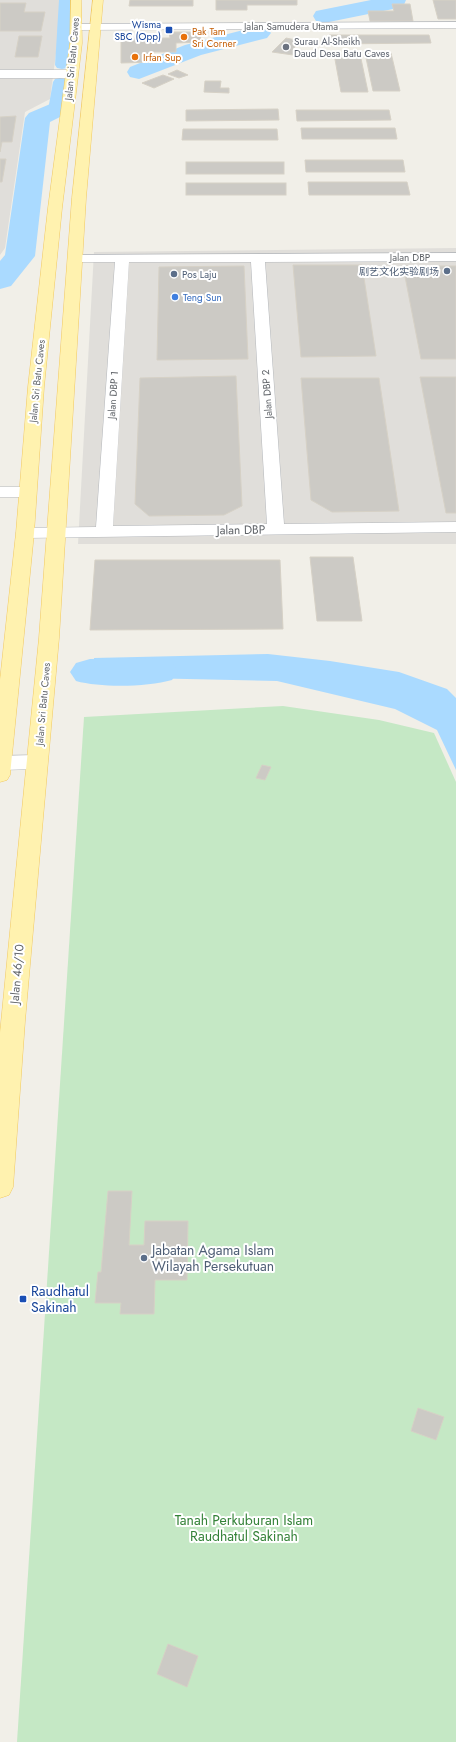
<svg xmlns="http://www.w3.org/2000/svg" width="456" height="1742" font-family="Jost,'Noto Sans SC',sans-serif">
  <rect width="100%" height="100%" fill="#f1efe8"/>
  <g fill="#e0deda">
    <polygon points="0,0 63,0 50,99 25,112 5,248 0,255"/>
    <polygon points="456,248 456,544 78,544 94,252"/>
  </g>
  <polygon fill="#c5e8c5" points="283,706 379,720 434,733 456,782 456,1742 17,1742 84,717"/>
  <polygon fill="#aadaff" points="268,654 330,661 399,672 447,689 456,698 456,770 437,730 395,709 277,681 95,677 94,658"/>
  <g fill="none" stroke-linecap="round" stroke-linejoin="round">
    <g fill="#aadaff" fill-rule="evenodd">
      <polygon points="59,0 73,0 69,65 67,68 62,69 57,68 55,65"/>
      <polygon points="60,78 65,79 67,82 62,110 60,113 55,114 50,113 48,110 53,82 55,79"/>
    </g>
    <g fill="#aadaff" fill-rule="evenodd">
      <polygon points="371,0 406,0 403,7 324,23 316,21 313,16 316,11"/>
      <polygon points="259,26 267,28 271,33 267,38 201,55 139,79 130,77 127,72 130,67 185,45"/>
      <polygon points="55,102 64,105 68,110 64,115 50,122 35,256 11,286 0,289 0,261 5,255 25,118 29,113"/>
      <path d="M158 658 172 662 178 671 172 680C147 687 101 688 76 681L70 672 76 663 90 659Z"/>
    </g>
  </g>
  <g fill="#cccac5" stroke="#d6d1c6">
    <polygon points="130,0 193,0 193,6 129,6"/>
    <polygon points="216,0 297,0 297,5 247,5 247,10 216,10"/>
    <polygon points="433,0 456,0 456,19 438,19"/>
    <polygon points="0,3 26,3 24,12 45,12 41,31 0,31"/>
    <polygon points="392,4 410,4 413,21 370,21 368,11 394,11"/>
    <polygon points="169,32 200,32 201,42 176,43 176,52 153,52 154,62 121,63 121,38 170,38"/>
    <polygon points="329,35 429,35 431,43 330,44"/>
    <polygon points="19,36 42,36 38,57 15,57"/>
    <polygon points="286,38 301,41 293,49 305,51 300,56 272,52"/>
    <polygon points="365,53 391,53 400,91 373,91"/>
    <polygon points="334,54 360,54 368,92 341,92"/>
    <polygon points="177,70 188,75 179,78 168,74"/>
    <polygon points="163,75 174,79 154,88 142,83"/>
    <polygon points="205,81 221,81 220,88 229,88 229,93 204,92"/>
    <polygon points="278,109 279,120 186,121 186,110"/>
    <polygon points="296,110 389,110 391,120 297,121"/>
    <polygon points="16,116 12,142 2,142 0,152 0,117"/>
    <polygon points="301,128 395,128 397,139 302,139"/>
    <polygon points="183,129 277,129 278,140 182,140"/>
    <polygon points="0,159 6,159 2,182 0,182"/>
    <polygon points="305,160 403,160 405,172 306,172"/>
    <rect x="186" y="162" width="98" height="12"/>
    <polygon points="308,182 407,182 410,195 309,195"/>
    <rect x="186" y="183" width="100" height="12"/>
    <polygon points="293,265 362,265 376,356 301,357"/>
    <polygon points="244,266 248,359 157,360 159,267"/>
    <polygon points="403,266 456,266 456,359 421,359"/>
    <polygon points="236,376 242,506 224,515 149,516 135,504 140,378"/>
    <polygon points="420,377 456,377 456,513 446,513"/>
    <polygon points="301,378 379,378 399,511 332,512 311,500"/>
    <polygon points="310,557 353,557 362,621 317,621"/>
    <polygon points="95,560 280,560 283,629 90,630"/>
    <polygon points="262,765 271,767 265,780 256,778"/>
    <polygon points="108,1191 132,1191 129,1245 144,1245 145,1221 188,1221 187,1280 155,1280 154,1314 120,1314 121,1303 95,1303 98,1272 101,1272"/>
    <polygon points="418,1408 444,1417 436,1440 411,1431"/>
    <polygon points="168,1644 198,1656 187,1687 157,1674"/>
  </g>
  <g fill="none" stroke-linecap="round" stroke-linejoin="round">
    <g stroke="#b5b8bc" stroke-width="1">
      <g id="minor">
        <polygon points="0,70 72,70 76,72 78,74 76,76 72,78 0,78"/>
        <path d="M456 253V261L265 262 284 524 456 522V532L25 538 19 537 16 533 19 529 25 528 96 527 115 262H75L70 261 68 258 70 255ZM129 262H251L267 524 113 526Z"/>
        <polygon points="0,487 27,487 33,488 36,492 33,496 27,497 0,497"/>
      </g>
    </g>
    <g stroke="#b5b8bc" stroke-width="1">
      <g id="tertiary">
        <polygon points="456,22 456,28 77,30 71,27 77,24"/>
        <polygon points="37,755 44,757 47,762 44,767 37,769 0,770 0,756"/>
      </g>
    </g>
    <g stroke="#f2c960" stroke-width="1">
      <g id="primary">
        <polygon points="71,0 81,0 82,43 62,208 44,387 34,533 10,775 7,780 0,782 0,680 16,533 28,387 48,208 70,43"/>
        <polygon points="93,0 103,0 86,198 59,638 25,1021 13,1187 9,1195 0,1198 0,1033 39,638 72,198"/>
      </g>
    </g>
    <use href="#minor" fill="#fff" fill-rule="evenodd"/>
    <use href="#tertiary" fill="#fff" fill-rule="evenodd"/>
    <use href="#primary" fill="#fff2af" fill-rule="evenodd"/>
  </g>
  <g fill="#1a4fb4" stroke="#fff" stroke-width="1.5">
    <rect x="165" y="26" width="8" height="8" rx="2"/>
    <rect x="19" y="1295" width="8" height="8" rx="2"/>
  </g>
  <g fill="#e8710a" stroke="#fff" stroke-width="1.5">
    <circle cx="184" cy="37" r="4"/>
    <circle cx="135" cy="57" r="4"/>
  </g>
  <circle fill="#6b7280" stroke="#fff" stroke-width="1.5" cx="286" cy="47" r="4"/>
  <g fill="#5c6f8a" stroke="#fff" stroke-width="1.5">
    <circle cx="447" cy="271" r="4"/>
    <circle cx="174" cy="274" r="4"/>
    <circle cx="144" cy="1258" r="4"/>
  </g>
  <circle fill="#3f7fe0" stroke="#fff" stroke-width="1.5" cx="175" cy="297" r="4"/>
  <g text-anchor="middle" dominant-baseline="central" stroke-width="4" stroke-linejoin="round" paint-order="stroke">
    <g font-size="10" fill="#164399" stroke="#fff" text-anchor="end">
      <text x="161" y="24">Wisma<tspan x="161" dy="12">SBC (Opp)</tspan></text>
    </g>
    <g font-size="10" fill="#5f6368" stroke="#fff">
      <text x="291" y="26">Jalan Samudera Utama</text>
      <text transform="translate(72 59) rotate(-85)">Jalan Sri Batu Caves</text>
      <text x="410" y="257">Jalan DBP</text>
      <text transform="translate(37 381) rotate(-84)">Jalan Sri Batu Caves</text>
      <text transform="translate(267 394) rotate(-94)">Jalan DBP 2</text>
      <text transform="translate(113 395) rotate(-86)">Jalan DBP 1</text>
      <text transform="translate(43 704) rotate(-85)">Jalan Sri Batu Caves</text>
    </g>
    <g font-size="10" fill="#c56008" stroke="#fff" text-anchor="start">
      <text x="192" y="31">Pak Tam<tspan x="192" dy="12">Sri Corner</tspan></text>
      <text x="143" y="57">Irfan Sup</text>
    </g>
    <g font-size="10" fill="#5b616d" stroke="#fff" text-anchor="start">
      <text x="294" y="41">Surau Al-Sheikh<tspan x="294" dy="12">Daud Desa Batu Caves</tspan></text>
    </g>
    <g font-size="10" fill="#4e5e75" stroke="#fff" text-anchor="end">
      <text x="439" y="271">剧艺文化实验剧场</text>
      <text x="182" y="274" text-anchor="start">Pos Laju</text>
    </g>
    <g font-size="10" fill="#366cbe" stroke="#fff" text-anchor="start">
      <text x="183" y="297">Teng Sun</text>
    </g>
    <g font-size="12" fill="#5f6368" stroke="#fff">
      <text transform="translate(241 530) rotate(-1)">Jalan DBP</text>
      <text transform="translate(17 974) rotate(-85)">Jalan 46/10</text>
    </g>
    <g font-size="14" fill="#4e5e75" stroke="#fff" text-anchor="start">
      <text x="152" y="1250">Jabatan Agama Islam<tspan x="152" dy="16">Wilayah Persekutuan</tspan></text>
    </g>
    <g font-size="14" fill="#164399" stroke="#fff" text-anchor="start">
      <text x="31" y="1291">Raudhatul<tspan x="31" dy="16">Sakinah</tspan></text>
    </g>
    <g font-size="14" fill="#348238" stroke="#fff">
      <text x="244" y="1520">Tanah Perkuburan Islam<tspan x="244" dy="16">Raudhatul Sakinah</tspan></text>
    </g>
  </g>
</svg>
